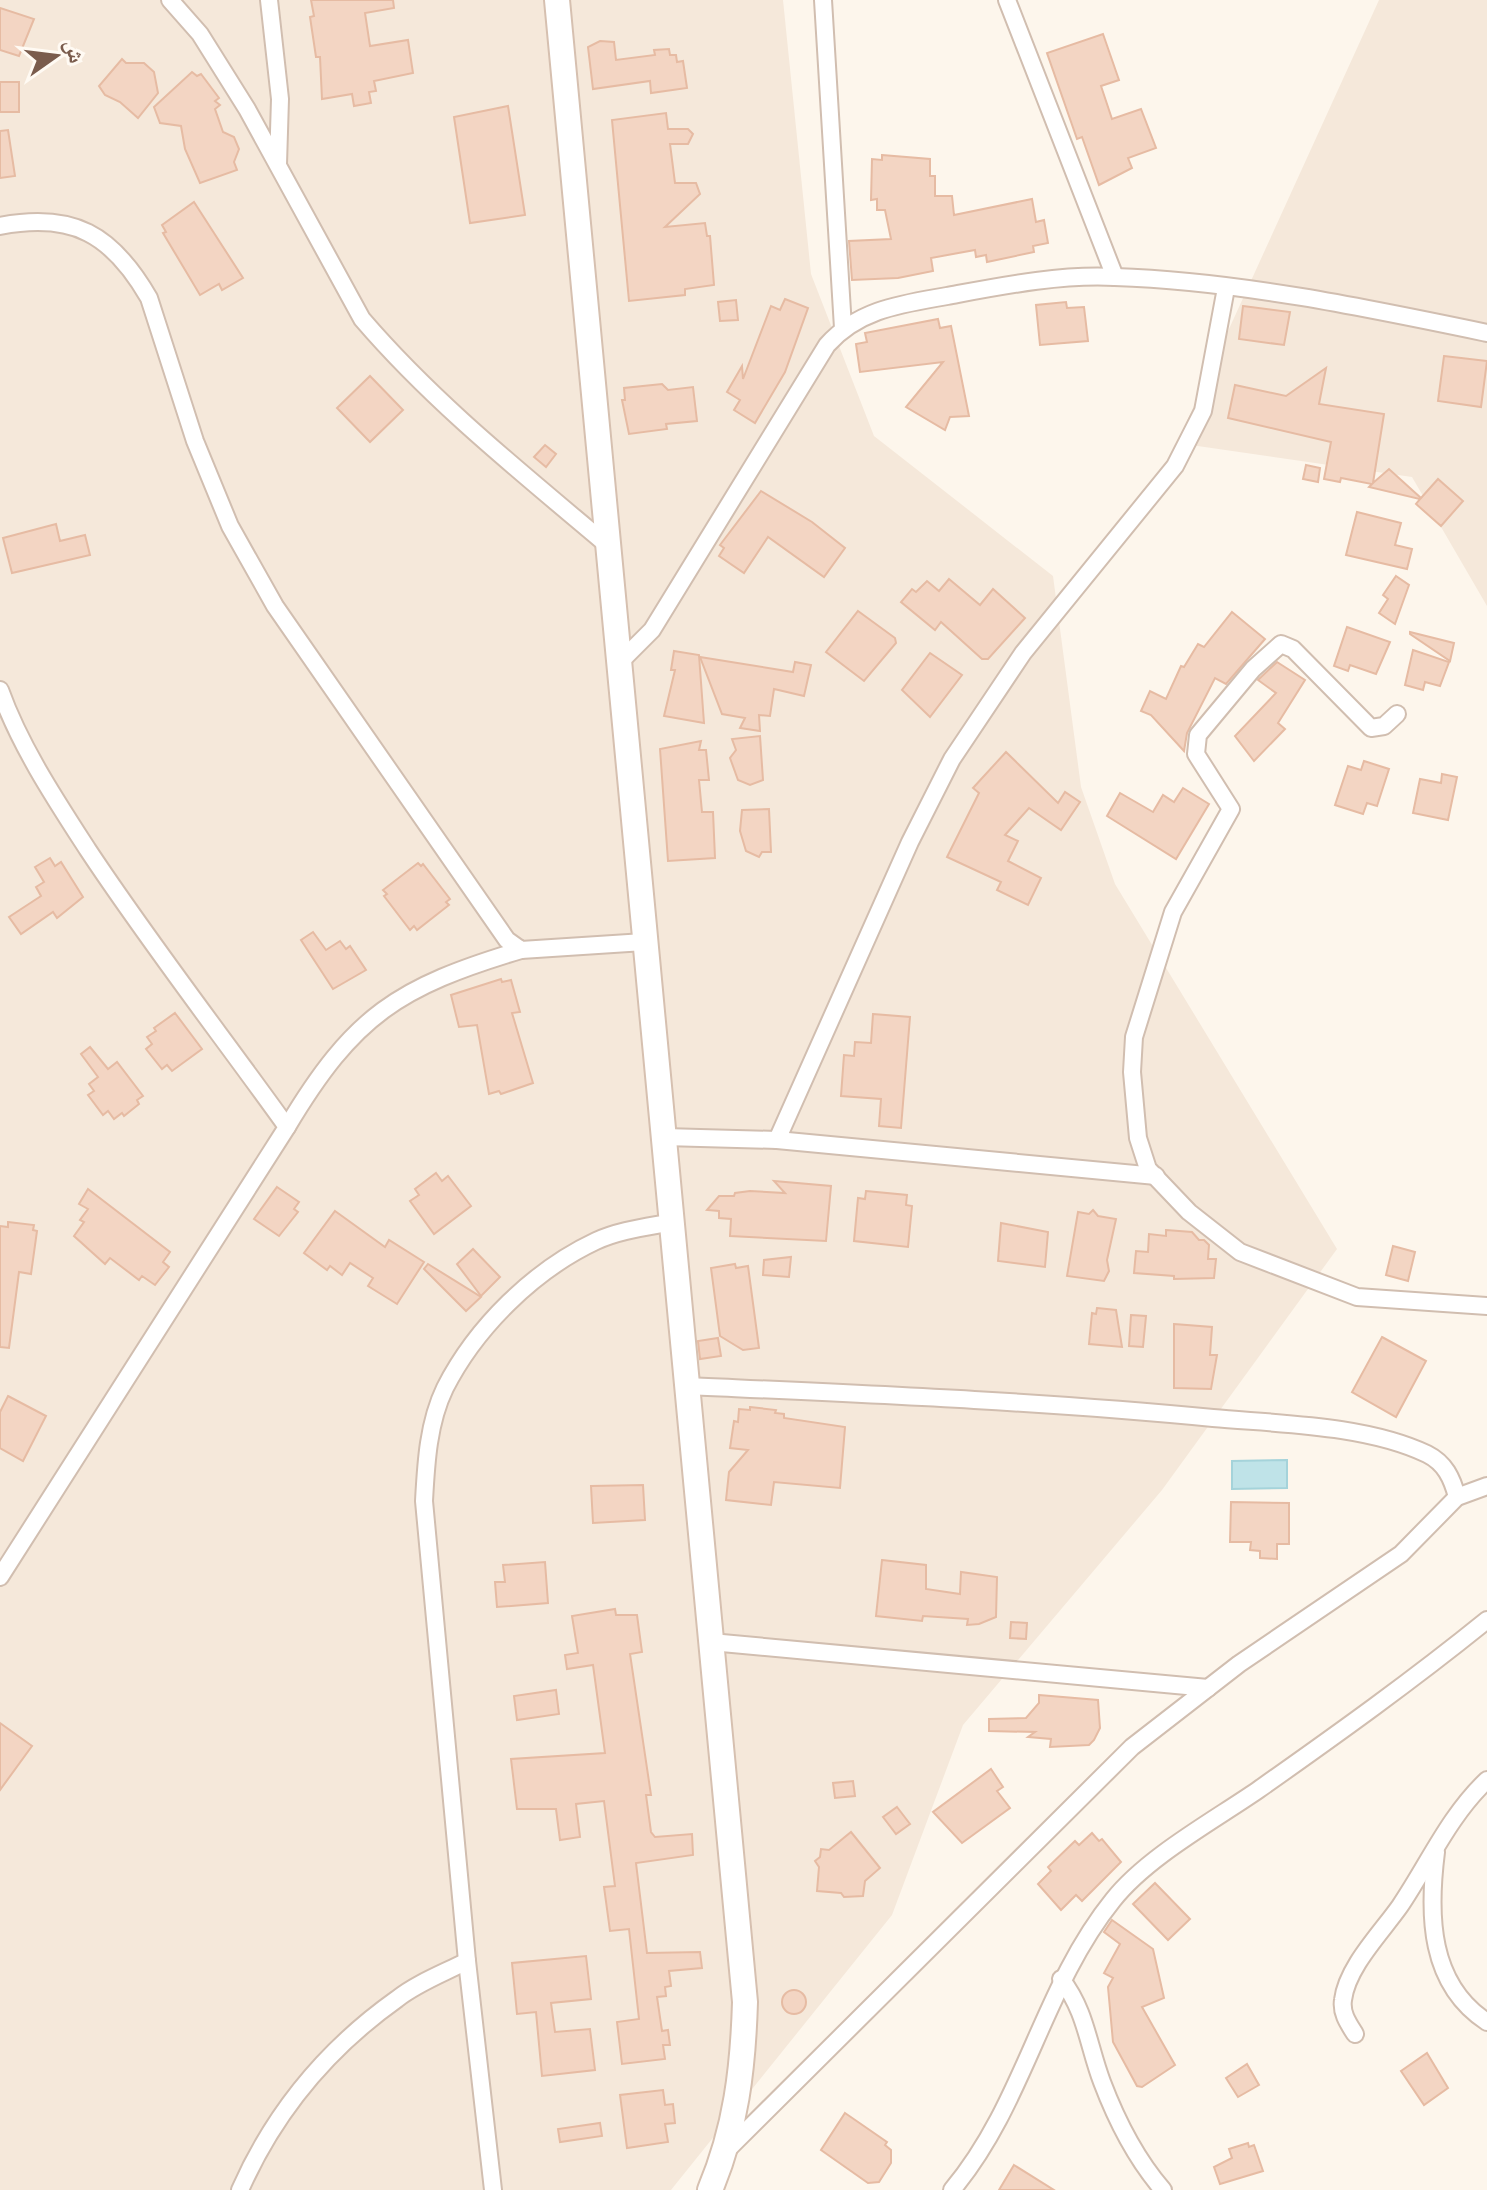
<svg xmlns="http://www.w3.org/2000/svg" width="1487" height="2190" font-family="Overpass,'Noto Naskh Arabic',sans-serif">
  <rect width="100%" height="100%" fill="#fdf6ec"/>
  <g fill="#f5e8da">
    <polygon points="0,0 783,0 811,274 874,436 1053,576 1081,787 1115,884 1337,1249 1162,1490 963,1725 892,1915 671,2190 0,2190"/>
    <polygon points="1379,0 1487,0 1487,606 1412,477 1177,443"/>
  </g>
  <polygon fill="#bfe3e8" stroke="#a5d3da" stroke-width="2" points="1287,1460 1287,1488 1232,1489 1232,1461"/>
  <g fill="#f3d5c3" stroke="#e6bba3" stroke-width="2">
    <polygon points="311,0 393,0 394,8 365,13 370,46 408,40 413,73 374,81 376,91 369,92 371,103 354,106 352,94 322,99 320,57 316,57 310,17 314,16"/>
    <polygon points="0,8 34,19 19,56 0,50"/>
    <polygon points="1103,34 1119,80 1101,86 1112,119 1141,109 1156,148 1128,158 1132,168 1099,185 1082,137 1077,139 1047,53"/>
    <polygon points="600,41 614,42 616,60 655,55 654,50 669,49 670,55 676,55 677,62 683,61 687,88 651,93 650,81 593,89 588,47"/>
    <polygon points="122,59 126,63 144,63 154,72 158,93 138,118 120,102 105,95 99,86"/>
    <polygon points="192,72 197,76 201,74 219,98 215,101 220,105 215,109 223,132 234,137 239,149 234,162 237,170 200,183 185,149 181,126 160,123 154,107"/>
    <rect x="0" y="82" width="19" height="30"/>
    <polygon points="508,106 525,215 470,223 454,117"/>
    <polygon points="666,113 668,129 688,129 693,134 688,144 670,144 675,183 696,183 700,194 665,227 705,223 707,236 710,236 714,285 685,289 685,295 629,301 612,120"/>
    <polygon points="8,130 15,176 0,178 0,131"/>
    <polygon points="882,155 930,159 930,176 935,176 935,196 952,196 954,215 1032,199 1036,222 1044,220 1048,243 1033,246 1034,252 987,262 986,255 976,257 975,250 931,258 933,271 898,278 852,280 849,241 891,239 885,210 877,210 877,199 871,200 872,159 882,160"/>
    <polygon points="194,202 243,278 222,290 219,284 200,295 163,233 166,232 162,225"/>
    <polygon points="785,299 808,308 785,372 755,423 734,410 740,400 727,392 742,366 743,379 771,306 780,310"/>
    <polygon points="736,300 738,320 720,321 718,302"/>
    <polygon points="1066,302 1067,308 1084,307 1088,341 1040,345 1036,305"/>
    <polygon points="1243,306 1290,312 1284,345 1239,339"/>
    <polygon points="938,319 940,328 951,326 969,416 950,417 945,430 906,407 943,362 860,372 856,344 867,342 865,333"/>
    <polygon points="1444,356 1487,361 1481,407 1438,401"/>
    <polygon points="1326,368 1319,404 1384,414 1373,483 1389,469 1421,498 1438,479 1463,501 1441,526 1416,504 1420,499 1369,487 1372,484 1341,478 1340,482 1324,479 1331,442 1228,418 1235,385 1286,396"/>
    <polygon points="370,376 403,410 370,442 337,408"/>
    <polygon points="662,384 668,390 693,387 697,421 666,424 667,429 629,434 622,400 625,400 624,388"/>
    <polygon points="545,445 556,454 546,467 534,457"/>
    <polygon points="1306,465 1320,468 1318,482 1303,479"/>
    <polygon points="761,491 812,522 845,548 824,577 768,537 744,573 719,556 724,548 720,545"/>
    <polygon points="1357,512 1401,523 1395,545 1412,549 1407,569 1346,555"/>
    <polygon points="56,524 60,541 85,535 90,555 12,573 3,538"/>
    <polygon points="1396,576 1409,585 1395,624 1379,613 1388,599 1383,595"/>
    <polygon points="949,579 980,605 993,589 1025,618 988,659 982,659 941,622 935,630 901,602 912,589 916,592 927,581 939,591"/>
    <polygon points="858,611 895,638 896,643 864,681 826,652"/>
    <polygon points="1232,612 1265,639 1226,684 1215,678 1187,733 1184,751 1151,715 1141,711 1150,691 1166,699 1181,666 1184,667 1198,644 1204,647"/>
    <polygon points="1347,627 1390,642 1376,674 1350,665 1348,671 1334,666"/>
    <polygon points="1410,632 1454,643 1450,661 1410,634"/>
    <polygon points="1413,650 1449,662 1440,686 1425,682 1423,690 1405,685"/>
    <polygon points="674,651 699,655 704,723 664,716 675,670 671,670"/>
    <polygon points="930,653 962,675 930,717 902,690"/>
    <polygon points="700,657 793,672 795,662 811,665 804,696 774,689 770,716 759,715 760,731 740,728 745,718 722,714"/>
    <polygon points="1277,662 1305,680 1278,723 1285,729 1254,761 1235,736 1276,693 1258,680"/>
    <polygon points="760,736 763,780 750,785 738,780 730,758 736,750 732,739"/>
    <polygon points="701,741 699,750 706,750 709,780 699,780 702,812 713,812 715,858 668,861 660,749"/>
    <polygon points="1006,752 1058,803 1065,792 1080,802 1061,830 1029,808 1005,835 1018,841 1008,861 1041,878 1028,905 997,890 1001,882 947,857 979,793 973,788"/>
    <polygon points="1364,761 1389,769 1377,806 1367,803 1363,814 1335,805 1348,766 1361,770"/>
    <polygon points="1442,774 1457,777 1448,820 1413,813 1420,779 1441,783"/>
    <polygon points="1183,788 1209,804 1176,859 1107,816 1120,793 1153,812 1163,795 1174,802"/>
    <polygon points="769,809 771,852 762,852 759,857 746,851 740,831 742,810"/>
    <polygon points="50,858 55,866 61,862 83,897 57,918 53,912 21,934 9,917 41,896 36,887 44,882 35,867"/>
    <polygon points="418,863 421,866 423,864 450,899 446,902 449,905 417,930 414,926 410,930 384,896 387,894 383,890"/>
    <polygon points="313,932 326,950 340,941 346,949 350,946 366,970 333,989 301,940"/>
    <polygon points="501,979 502,982 511,980 520,1012 512,1013 533,1083 501,1094 499,1091 489,1094 477,1025 459,1027 451,995"/>
    <polygon points="175,1013 202,1049 172,1071 167,1065 162,1069 146,1049 152,1044 147,1037 156,1031 154,1028"/>
    <polygon points="873,1014 910,1017 901,1128 879,1126 881,1099 841,1096 844,1055 854,1056 855,1042 871,1043"/>
    <polygon points="90,1047 108,1069 117,1062 143,1096 137,1100 139,1104 124,1116 122,1113 114,1119 108,1111 103,1115 88,1095 94,1091 89,1084 98,1077 81,1054"/>
    <polygon points="436,1173 442,1181 448,1176 471,1206 434,1234 410,1201 419,1195 415,1189"/>
    <polygon points="774,1181 831,1186 826,1241 730,1236 731,1219 719,1218 719,1211 707,1210 719,1196 734,1196 735,1193 750,1191 785,1193"/>
    <polygon points="277,1187 299,1202 294,1209 298,1212 279,1236 254,1219"/>
    <polygon points="88,1189 170,1252 163,1262 169,1267 155,1285 142,1276 139,1280 110,1258 105,1264 74,1236 84,1222 80,1220 88,1209 79,1204"/>
    <polygon points="866,1191 907,1195 906,1205 912,1206 908,1247 854,1241 858,1198 865,1199"/>
    <polygon points="1093,1210 1098,1216 1116,1219 1107,1260 1109,1271 1104,1281 1067,1276 1078,1212 1089,1214"/>
    <polygon points="335,1211 385,1247 389,1240 424,1262 397,1304 368,1286 373,1278 350,1263 342,1275 330,1266 327,1270 304,1253"/>
    <polygon points="8,1222 34,1225 33,1230 37,1231 31,1274 19,1272 9,1348 0,1347 0,1226 8,1227"/>
    <polygon points="1001,1223 1048,1232 1045,1267 998,1261"/>
    <polygon points="1166,1230 1192,1232 1199,1240 1204,1240 1209,1245 1208,1259 1216,1259 1214,1278 1174,1279 1174,1276 1134,1273 1136,1251 1148,1252 1149,1234 1166,1236"/>
    <polygon points="1393,1246 1415,1252 1408,1281 1386,1275"/>
    <polygon points="473,1249 500,1277 481,1296 457,1264"/>
    <polygon points="791,1257 789,1277 763,1275 764,1260"/>
    <polygon points="428,1264 481,1297 466,1311 424,1269"/>
    <polygon points="735,1264 736,1268 748,1266 759,1348 743,1350 720,1336 711,1268"/>
    <polygon points="1097,1308 1116,1310 1122,1347 1089,1344 1092,1313 1096,1314"/>
    <polygon points="1131,1315 1146,1316 1143,1347 1129,1346"/>
    <polygon points="1174,1324 1212,1327 1210,1355 1217,1355 1211,1389 1174,1388"/>
    <polygon points="1382,1337 1426,1361 1396,1417 1352,1392"/>
    <polygon points="718,1338 721,1356 700,1359 698,1341"/>
    <polygon points="8,1396 46,1416 23,1461 0,1448 0,1412"/>
    <polygon points="750,1407 776,1410 775,1413 784,1414 784,1418 845,1427 840,1488 774,1482 771,1505 726,1500 729,1472 748,1450 730,1448 734,1421 738,1422 739,1409 750,1410"/>
    <polygon points="643,1485 645,1520 593,1523 591,1486"/>
    <polygon points="1231,1502 1289,1503 1289,1544 1277,1544 1277,1559 1260,1558 1260,1551 1250,1550 1251,1542 1230,1542"/>
    <polygon points="882,1560 926,1565 926,1589 960,1594 961,1572 997,1577 996,1617 979,1624 967,1625 968,1619 923,1616 922,1621 876,1616"/>
    <polygon points="545,1562 548,1603 497,1607 495,1582 505,1582 503,1565"/>
    <polygon points="615,1609 616,1615 637,1615 642,1652 630,1654 651,1795 646,1795 651,1832 655,1837 692,1834 693,1855 636,1863 647,1953 700,1952 702,1968 669,1971 671,1986 665,1987 666,1996 657,1997 662,2031 668,2030 670,2045 663,2045 665,2059 622,2064 617,2022 639,2019 629,1929 610,1931 604,1887 615,1886 604,1801 576,1804 580,1837 560,1840 556,1809 517,1809 511,1759 605,1753 593,1665 567,1669 565,1655 578,1653 572,1616"/>
    <polygon points="1011,1622 1027,1623 1026,1639 1010,1638"/>
    <polygon points="556,1690 559,1714 517,1720 514,1696"/>
    <polygon points="1039,1695 1098,1700 1100,1728 1094,1740 1089,1745 1050,1747 1051,1739 1028,1737 1035,1732 989,1731 989,1719 1026,1718 1039,1703"/>
    <polygon points="0,1723 32,1746 0,1790"/>
    <polygon points="991,1769 1003,1787 997,1791 1010,1808 962,1843 933,1812"/>
    <polygon points="853,1781 855,1796 835,1798 833,1783"/>
    <polygon points="897,1807 910,1824 896,1834 883,1817"/>
    <polygon points="851,1832 880,1868 865,1881 863,1896 844,1897 841,1893 817,1891 819,1867 815,1861 820,1857 821,1849 829,1850"/>
    <polygon points="1092,1833 1099,1841 1102,1839 1121,1862 1082,1901 1076,1895 1061,1910 1038,1884 1051,1871 1048,1867 1075,1841 1079,1845"/>
    <polygon points="1155,1883 1190,1919 1168,1940 1133,1904"/>
    <polygon points="1112,1920 1153,1949 1164,1998 1142,2007 1175,2065 1142,2087 1137,2086 1113,2042 1108,1987 1113,1978 1104,1973 1120,1944 1104,1932"/>
    <polygon points="586,1956 591,1999 551,2003 555,2032 590,2029 595,2070 542,2076 536,2012 517,2014 512,1963"/>
    <circle cx="794" cy="2002" r="12"/>
    <polygon points="1427,2053 1448,2088 1424,2105 1401,2071"/>
    <polygon points="1247,2064 1259,2085 1238,2097 1226,2078"/>
    <polygon points="663,2090 665,2105 673,2104 675,2123 665,2124 668,2142 627,2148 620,2095"/>
    <polygon points="845,2113 887,2142 885,2145 891,2150 891,2163 879,2182 868,2183 821,2150"/>
    <polygon points="600,2123 602,2136 560,2142 558,2129"/>
    <polygon points="1248,2143 1249,2147 1254,2145 1263,2171 1220,2184 1214,2167 1232,2158 1229,2149"/>
    <polygon points="1014,2165 1054,2190 999,2190"/>
  </g>
  <g fill="none" stroke-linecap="round" stroke-linejoin="round">
    <g stroke="#d1beb0" stroke-width="20">
      <g id="street">
        <path d="M170 0 200 34 247 109 362 319C434 403 522 473 606 544"/>
        <polyline points="269,0 280,99 278,164"/>
        <polyline points="823,0 843,328"/>
        <polyline points="1007,0 1115,277"/>
        <path d="M0 226C73 212 112 234 149 298L195 441 230 526 275 606 507 940 521 950 644 942"/>
        <path d="M619 663 652 630 827 345C859 309 902 304 947 296 1001 286 1060 274 1115 277 1238 281 1367 308 1487 333"/>
        <path d="M0 690C20 746 55 799 88 850 151 945 221 1035 287 1127L0 1577"/>
        <polyline points="1397,714 1384,726 1371,728 1293,649 1281,644 1253,669 1198,735 1196,754 1231,809 1173,912 1134,1037 1132,1072 1138,1138 1148,1169 1189,1212 1240,1252 1357,1297 1487,1306"/>
        <path d="M287 1127C354 1015 398 987 521 950"/>
        <polyline points="664,1137 777,1140 1156,1176"/>
        <polyline points="777,1140 910,842 952,759 1023,653 1175,466 1203,411 1226,288"/>
        <path d="M688 1386C863 1394 1038 1401 1213 1418 1280 1424 1366 1425 1427 1454 1445 1463 1452 1478 1457 1497"/>
        <polyline points="711,1642 1208,1688"/>
        <path d="M1436 1852C1428 1915 1429 1984 1487 2022"/>
        <path d="M1061 1979C1086 2011 1088 2045 1102 2082 1116 2119 1137 2160 1163 2190"/>
        <path d="M1355 2034C1348 2023 1341 2013 1343 2000 1347 1967 1381 1933 1400 1906 1429 1863 1449 1816 1487 1780"/>
        <polyline points="727,2150 1132,1747 1239,1664 1401,1554 1457,1497 1487,1486"/>
        <path d="M240 2190C274 2113 328 2048 397 1999 417 1983 444 1973 467 1961"/>
        <path d="M493 2190 467 1961 424 1501C426 1464 428 1423 445 1388 476 1327 534 1270 596 1241 620 1230 647 1227 673 1222"/>
        <path d="M952 2190C1025 2103 1042 1988 1113 1900 1147 1857 1213 1821 1258 1790 1336 1735 1413 1680 1487 1620"/>
      </g>
    </g>
    <g stroke="#d6c0b0" stroke-width="28">
      <path id="secondary" d="M557 0 745 2002C743 2069 736 2128 710 2190"/>
    </g>
    <use href="#street" stroke="#fff" stroke-width="16"/>
    <use href="#secondary" stroke="#fff" stroke-width="24"/>
  </g>
  <g transform="translate(56 56) rotate(76)" stroke="#fffaf3" stroke-width="6" paint-order="stroke">
  <path d="M0-6L14 30L0 20L-14 30Z" fill="#7a5c4d"/>
  <text y="-12" font-size="22" font-weight="bold" text-anchor="middle" fill="#7a5c4d">ش</text>
  </g>
</svg>
